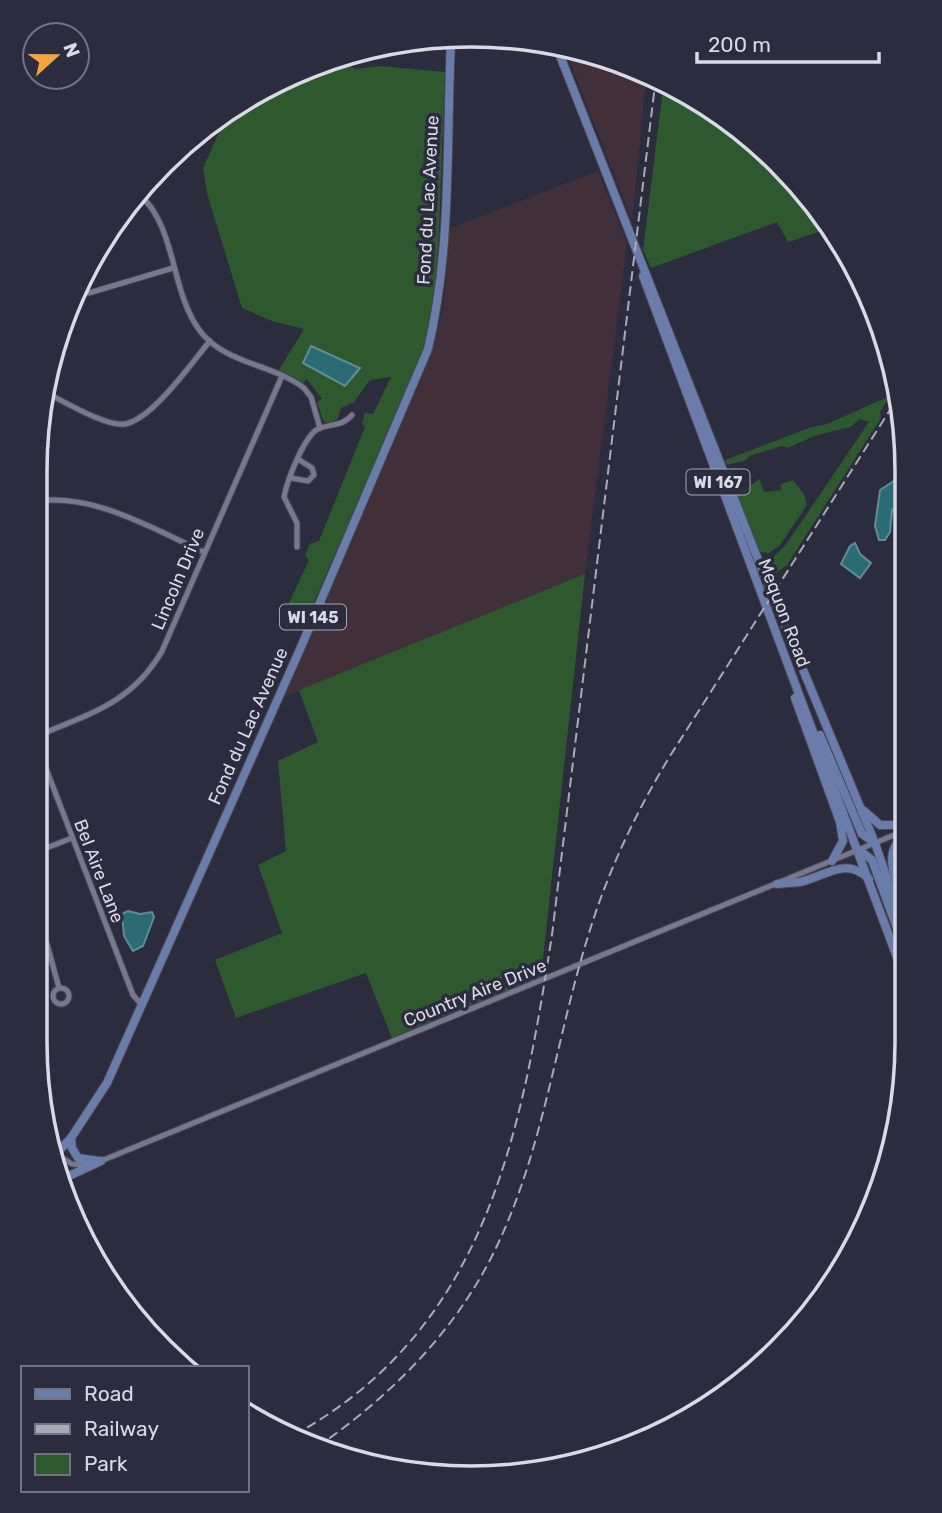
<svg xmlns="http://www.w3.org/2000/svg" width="942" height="1513" font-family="Rubik,sans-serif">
  <rect width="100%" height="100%" fill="#2c2c3f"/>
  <g fill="#41303a">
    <polygon points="565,49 583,50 646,81 632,220"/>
    <polygon points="598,171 627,243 585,574 282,698 430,357 444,307 449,229"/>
  </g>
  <g fill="#2e592e">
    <polygon points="343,63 355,69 380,66 445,72 439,232 436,287 430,321 420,360 309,614 289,603 309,560 305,555 310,544 319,541 365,427 362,424 365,413 373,414 391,377 370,380 354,402 341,408 337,420 328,424 323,420 317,402 322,399 307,379 303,383 279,370 304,329 272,321 242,308 207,193 203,168 226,117 253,94"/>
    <polygon points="663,89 736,125 827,229 788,242 777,222 651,268 643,250"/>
    <polygon points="890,396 880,412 881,418 787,565 776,573 772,584 766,564 785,546 869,422 860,419 850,427 814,436 788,448 782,446 749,456 746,460 727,465 725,460 809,428 827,424"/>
    <polygon points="741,474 747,488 759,479 764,492 781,490 781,484 793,480 804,494 807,505 780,545 769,553 760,552 731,479"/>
    <polygon points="585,574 541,977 392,1038 366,973 236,1018 215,960 282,933 258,865 286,851 278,761 318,742 299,690"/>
  </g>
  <g fill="#2b6b73" stroke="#5f8c96" stroke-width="2">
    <polygon points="311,346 360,368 345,386 303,363"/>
    <polygon points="906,473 906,502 892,510 890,532 885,540 879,540 875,526 880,490"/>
    <polygon points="855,543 860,554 871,563 860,578 841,564 850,546"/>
    <polygon points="128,911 140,914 152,912 154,917 143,946 133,951 124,936 122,914"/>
  </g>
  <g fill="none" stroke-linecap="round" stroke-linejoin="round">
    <g stroke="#474757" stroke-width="7">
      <g id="minor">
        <path d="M139 194C177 227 170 291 200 331 225 364 273 364 304 388L311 397 320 428"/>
        <polyline points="89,293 173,268"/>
        <path d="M45 392C63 401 106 427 125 424 153 419 192 362 210 341"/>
        <polyline points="291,478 308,481 314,475 312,468 298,459"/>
        <path d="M38 501C96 494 153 529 204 552"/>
        <path d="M297 547V523L284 497C287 481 304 436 318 429 331 423 342 427 352 415"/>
        <path d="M37 736C89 714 132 703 162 651L282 376"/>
        <polyline points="37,745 133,995 142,1005"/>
        <polyline points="36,852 72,838"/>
        <polyline points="36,928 47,944 59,988"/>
        <circle cx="61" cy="996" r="8"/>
        <polyline points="56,1154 72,1164 88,1165"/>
        <polyline points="101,1161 904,831"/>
      </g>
    </g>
    <g stroke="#474757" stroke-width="10">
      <g id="primary">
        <polyline points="557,48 772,595 875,843 904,928"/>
        <polyline points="643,276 904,976"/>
        <polyline points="795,698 840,822 843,841 832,861"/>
        <polyline points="820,735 862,834 875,843"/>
        <polyline points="864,811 880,825 904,825"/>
        <polyline points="859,850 872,860 904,947"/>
        <path d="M777 884C785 883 793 883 800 882 826 876 847 856 869 879"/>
        <path d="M904 903C897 882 881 852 904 837"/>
        <polyline points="71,1138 72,1148 78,1158 99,1161"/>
        <path d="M54 1156 71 1138 107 1083 301 647 428 349C452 248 446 144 451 41"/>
        <polyline points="58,1181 101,1161"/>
      </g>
    </g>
    <use href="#minor" stroke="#77788e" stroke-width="5"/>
    <use href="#primary" stroke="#6a7daa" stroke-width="8"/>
    <g stroke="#a9aab8" stroke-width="2" stroke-dasharray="10 5" stroke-linecap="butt">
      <path d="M294 1435C487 1329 521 1134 552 935L655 85"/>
      <path d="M317 1447C388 1398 451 1336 491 1258 543 1156 555 1041 589 933 608 871 636 812 670 756L897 399"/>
    </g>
  </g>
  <g text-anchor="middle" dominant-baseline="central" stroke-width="7" stroke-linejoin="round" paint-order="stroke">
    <g fill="#2c2c3f" stroke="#a5a6b4" stroke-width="2">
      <rect x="686.5" y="469.5" width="63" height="25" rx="5"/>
      <rect x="280" y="604.5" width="66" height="25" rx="5"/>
    </g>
    <g font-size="16" font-weight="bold" fill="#d9dae6">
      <text x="718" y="482">WI 167</text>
      <text x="313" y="617">WI 145</text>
    </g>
    <g font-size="18" fill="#d9dae6" stroke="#2c2c3f">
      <text transform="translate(428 200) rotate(-87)">Fond du Lac Avenue</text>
      <text transform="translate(178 579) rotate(-67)">Lincoln Drive</text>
      <text transform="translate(784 613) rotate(69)">Mequon Road</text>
      <text transform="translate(248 726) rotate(-66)">Fond du Lac Avenue</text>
      <text transform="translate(99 871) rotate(69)">Bel Aire Lane</text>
      <text transform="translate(475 993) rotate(-22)">Country Aire Drive</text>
    </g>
  </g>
  <path d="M0 0H942V1513H0ZM471 47H471A424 424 0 0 1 895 471V1042A424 424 0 0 1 471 1466H471A424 424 0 0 1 47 1042V471A424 424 0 0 1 471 47Z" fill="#2c2c3f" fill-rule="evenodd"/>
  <path fill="none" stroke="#d9dae6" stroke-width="3.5" d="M471 47H471A424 424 0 0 1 895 471V1042A424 424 0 0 1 471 1466H471A424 424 0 0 1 47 1042V471A424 424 0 0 1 471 47Z"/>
  <rect x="21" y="1366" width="228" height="126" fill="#2c2c3f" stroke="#717282" stroke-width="2"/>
  <rect x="35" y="1389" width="35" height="10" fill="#6a7daa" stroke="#717282" stroke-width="2"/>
  <text x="84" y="1401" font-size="21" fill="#d9dae6">Road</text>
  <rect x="35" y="1424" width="35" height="10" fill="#a9aab8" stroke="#717282" stroke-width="2"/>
  <text x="84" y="1436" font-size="21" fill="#d9dae6">Railway</text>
  <rect x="35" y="1454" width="35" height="21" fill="#2e592e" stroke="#717282" stroke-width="2"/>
  <text x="84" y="1471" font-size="21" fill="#d9dae6">Park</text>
  <g transform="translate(56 56) rotate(69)"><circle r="33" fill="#2c2c3f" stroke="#717282" stroke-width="2"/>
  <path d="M0-5L12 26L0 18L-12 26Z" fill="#f1a540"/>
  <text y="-10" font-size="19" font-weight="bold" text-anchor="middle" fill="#d9dae6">N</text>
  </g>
  <path d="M697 52v10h182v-10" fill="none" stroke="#d9dae6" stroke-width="3.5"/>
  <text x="708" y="52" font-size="21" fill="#d9dae6" stroke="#2c2c3f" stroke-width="5" paint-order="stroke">200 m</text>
</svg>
